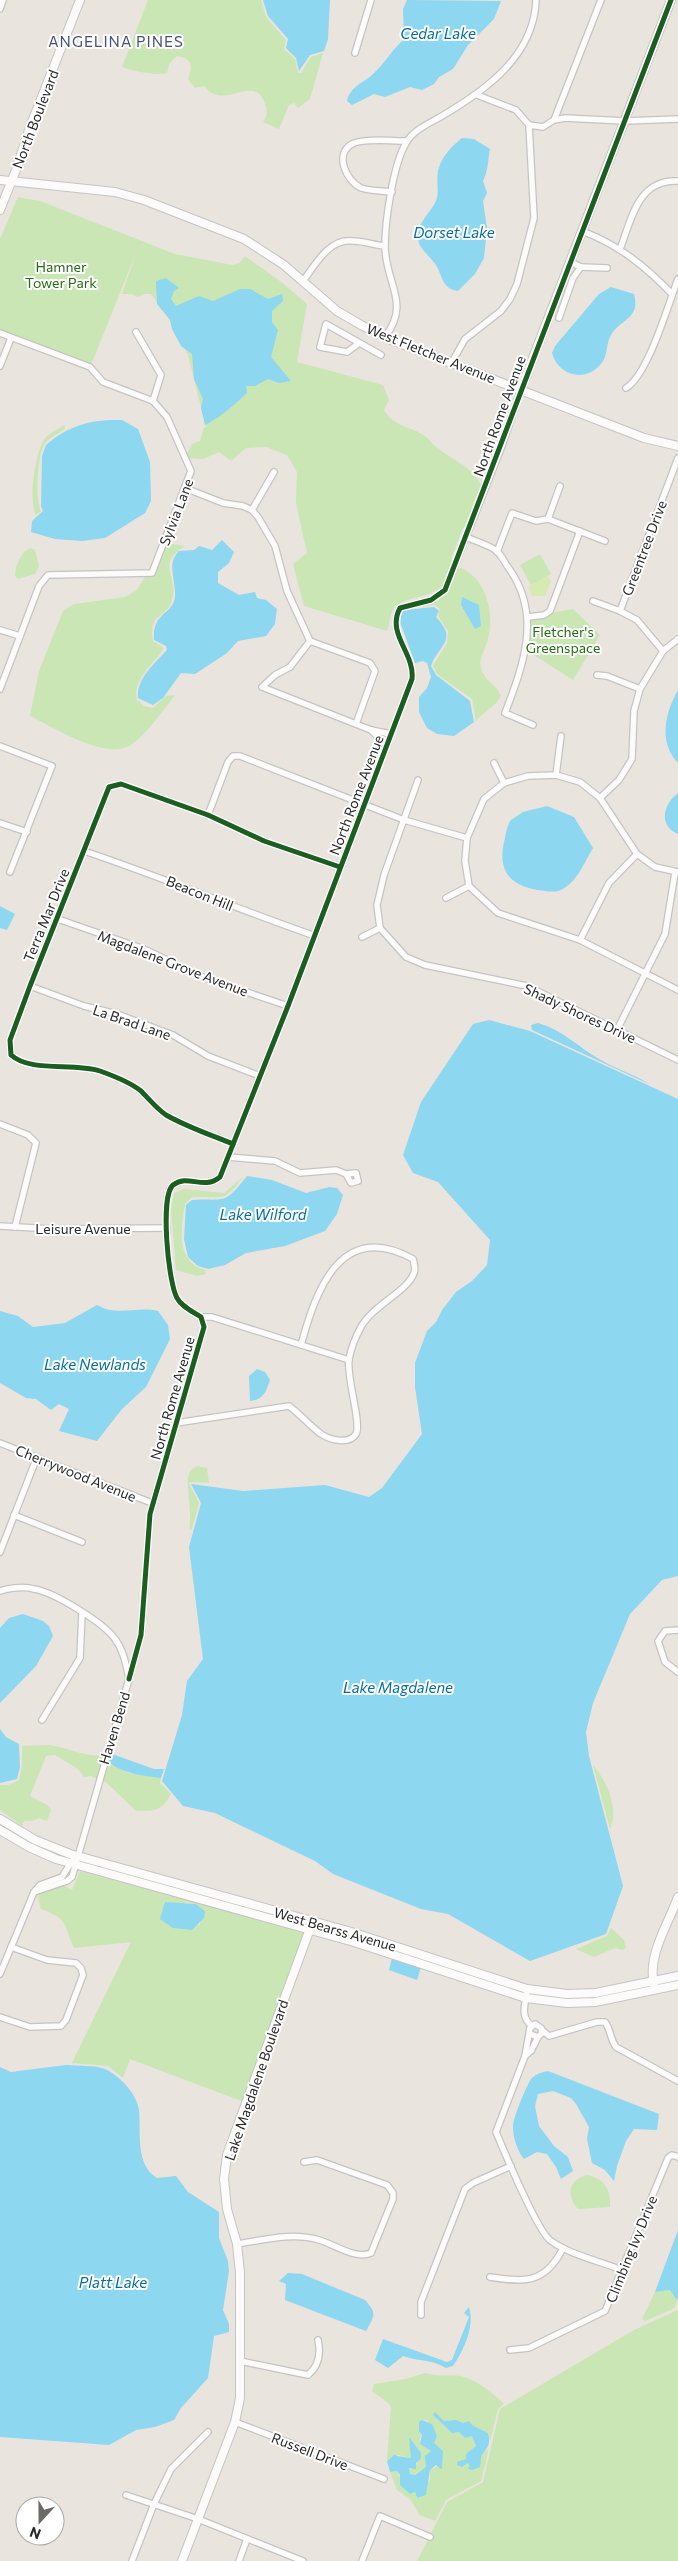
<svg xmlns="http://www.w3.org/2000/svg" width="678" height="2561" font-family="Commissioner,sans-serif">
  <rect width="100%" height="100%" fill="#e9e4de"/>
  <g fill="#cae6b4" fill-rule="evenodd">
    <path d="M148 0H261L266 17 286 40 284 49 295 59 298 73H301L311 57 323 53 310 99 298 108 294 103 289 105 279 129 263 122C267 116 268 110 265 104 257 78 234 99 217 95 211 94 208 90 204 86L195 88 188 79C193 66 193 59 177 56L169 64 167 73C152 76 136 71 122 67Z"/>
    <path d="M18 197 40 201 175 254 232 265 240 263 245 256 284 284 307 304 297 362 383 385 389 400 384 410C393 427 411 426 425 436 429 439 432 444 436 447 452 460 471 466 481 484L466 527 463 528 451 559 455 558C452 565 451 574 447 580 437 599 409 594 395 607 389 613 390 625 387 631L304 606 293 564 307 553 296 503 297 472 287 455 266 447 246 448 231 461 219 452 203 459 189 458 187 454 192 444 200 441 204 427H206L188 355 168 317 151 294H144L138 297 131 294H122L136 253 91 365 0 329V239Z"/>
    <path d="M64 425 65 429C59 433 48 438 44 445 37 457 35 498 41 511L36 515C28 502 35 447 47 436 52 432 59 429 64 425Z"/>
    <path d="M166 543 185 546C154 565 180 576 172 601 166 618 148 613 153 641L164 648C154 664 132 679 137 700L144 706 153 708 166 696 175 695C165 708 142 740 129 746 102 759 55 728 30 716L39 671 63 611 74 604 125 597 137 590Z"/>
    <path d="M31 548 35 550 39 566 35 574 18 579 15 576C15 566 21 551 31 548Z"/>
    <polygon points="540,554 551,574 531,585 520,565"/>
    <path d="M462 568C486 580 495 613 488 639 486 649 478 658 481 668 484 681 497 685 501 696 495 707 484 711 476 721L472 699 437 674 433 666 447 643 448 631 438 616 440 609 435 605 418 607 446 595 457 569Z"/>
    <polygon points="573,609 600,635 573,680 526,650 528,617"/>
    <path d="M244 1176C222 1204 225 1196 192 1197L185 1204C181 1229 175 1261 205 1270L206 1274 197 1276 176 1270 171 1209 174 1193 184 1189 224 1193Z"/>
    <path d="M197 1466 207 1468 209 1483 192 1482 189 1483 199 1503 192 1529 189 1530C193 1515 185 1481 189 1474 190 1470 194 1468 197 1466Z"/>
    <path d="M49 1745C67 1747 87 1758 103 1755L97 1779 91 1776 84 1777 78 1769 55 1755 46 1756 30 1796 47 1805 51 1810 47 1821 39 1818 32 1821H24L22 1826 0 1810V1785H8L19 1780 22 1767V1746Z"/>
    <path d="M109 1753 112 1754V1764L128 1773 161 1778 160 1783 171 1794C160 1813 155 1810 136 1811L107 1783 101 1780Z"/>
    <path d="M593 1765C607 1781 619 1809 610 1829Z"/>
    <path d="M80 1871 305 1933 244 2102 130 2059 123 2078 108 2066 72 2063 131 1942 74 1948C63 1924 70 1920 41 1909L37 1894 63 1885 72 1890ZM185 1902 196 1904 205 1911 199 1926Z"/>
    <polygon points="611,1928 624,1940 626,1948 622,1950 615,1948 594,1957 576,1949 607,1936"/>
    <path d="M587 2175C605 2179 611 2190 610 2207L578 2209C565 2194 569 2180 587 2175Z"/>
    <polygon points="670,2290 677,2300 675,2308 645,2321 642,2319 655,2292"/>
    <polygon points="678,2310 678,2561 417,2561 447,2502 483,2482 500,2409 634,2330"/>
    <path d="M425 2373C438 2377 449 2374 461 2376 477 2380 493 2393 504 2404L498 2409 490 2441 488 2433C474 2426 460 2419 444 2421L435 2413 440 2422 452 2433 459 2432 472 2436 476 2446 466 2454V2460H462L471 2465 489 2448 481 2481 446 2500 435 2521 420 2515 410 2499 397 2490 390 2472 397 2471 405 2490 410 2494 415 2492 417 2498 430 2480V2470L442 2464V2456L434 2443 437 2436 427 2420H422L420 2442 431 2451 426 2456V2467L414 2475 410 2474 409 2470 416 2465 421 2453 411 2441V2458L394 2454 387 2461 391 2407 387 2402 372 2391 374 2384 406 2379Z"/>
  </g>
  <polygon fill="#d6ebb1" points="548,576 551,581 545,596 532,596 529,586"/>
  <g fill="#8dd7f0">
    <polygon points="263,0 330,0 328,39 324,51 310,55 299,71 296,58 286,48 288,39 268,16"/>
    <path d="M407 0 501 1 494 19 468 45 453 69 439 77 434 84 422 90 410 87 385 97 374 94 352 105 347 101C350 86 364 83 373 74 385 63 392 50 404 39L403 9Z"/>
    <path d="M462 138 474 139 490 149C488 160 488 171 483 181L487 193 483 201 487 228 484 258 475 274 458 291C443 289 443 278 437 267 433 259 421 250 419 243 414 222 432 214 437 198 439 189 436 180 438 171 441 157 452 146 462 138Z"/>
    <path d="M166 278 179 288 174 291 171 299 176 306 199 296 213 301 240 289H250L268 299 282 294 283 301 272 311V322L278 330 271 357 291 381 279 383 268 379 255 386H246L247 393C234 405 221 417 205 425L201 408 203 399 194 379 192 354 181 346 172 329 170 320 157 304 156 281Z"/>
    <path d="M611 287 634 294C641 319 620 319 611 335 606 343 608 353 603 361 589 383 559 378 552 353L555 346 599 294Z"/>
    <path d="M122 420 138 429 150 462 151 501 145 513 105 538 82 541 55 539 31 532 32 521 43 511 41 506 42 456 46 445C69 425 92 419 122 420Z"/>
    <path d="M222 540 234 552 229 563 218 572V583L239 595 255 592 257 598 266 600 277 609 275 624 266 636 238 641 227 653 195 674 181 673 163 698 153 705 138 698C136 679 155 663 167 650L166 646 154 640C152 611 174 615 175 596 176 579 166 564 179 551L194 550 199 546 212 550Z"/>
    <polygon points="462,597 479,605 481,626 475,629 461,605"/>
    <path d="M434 607 439 611 436 617C459 641 438 645 431 666L436 675 470 701 474 722 454 736 437 734 427 728 419 712V697L427 688 431 677 427 663 423 661 415 663 399 619V614L405 610Z"/>
    <path d="M678 690V763C658 742 665 713 678 690Z"/>
    <path d="M678 793V834C658 826 663 804 678 793Z"/>
    <path d="M547 806 574 817 593 848C584 863 577 882 561 890 555 893 545 891 538 890 507 885 497 868 505 838 506 832 507 825 511 820L523 812Z"/>
    <polygon points="0,906 15,914 7,930 0,928"/>
    <polygon points="489,1020 530,1031 678,1099 678,1576 662,1580 630,1614 593,1703 586,1732 589,1756 623,1886 606,1934 530,1961 448,1914 421,1909 333,1874 315,1861 215,1813 183,1806 162,1781 182,1715 187,1681 203,1659 189,1547 201,1503 191,1484 243,1491 325,1485 369,1497 382,1488 422,1434 415,1387 415,1363 427,1331 436,1322 442,1310 456,1292 472,1281 487,1265 490,1240 438,1182 413,1173 403,1155 421,1102 473,1024"/>
    <path d="M538 1023C563 1030 579 1048 601 1060 616 1069 634 1074 649 1084L532 1030 531 1025Z"/>
    <path d="M247 1176 272 1180 306 1193 329 1187 337 1188 343 1195 337 1214 325 1231 285 1246 246 1253 225 1265 208 1269 198 1266 188 1257 184 1239 186 1205 192 1200C227 1198 223 1206 247 1176Z"/>
    <path d="M97 1305C118 1317 135 1306 158 1311L168 1325 170 1339 146 1387 122 1409 97 1441 59 1431 69 1409 59 1404 51 1410 36 1399 26 1398 0 1383V1311L18 1316 33 1327 65 1323Z"/>
    <path d="M257 1369 265 1372 270 1380C266 1392 263 1400 250 1401L249 1376Z"/>
    <polygon points="23,1614 43,1621 49,1626 53,1636 36,1666 0,1703 0,1628 9,1618"/>
    <polygon points="0,1729 6,1737 19,1744 20,1767 17,1779 0,1783"/>
    <path d="M112 1754 154 1769H164L161 1778C144 1776 124 1774 110 1763Z"/>
    <polygon points="165,1902 196,1904 205,1911 204,1918 192,1930 173,1928 160,1919"/>
    <polygon points="392,1958 421,1967 417,1980 389,1970"/>
    <path d="M66 2065C78 2066 94 2065 105 2069 119 2075 137 2094 139 2110 141 2132 135 2165 157 2178L176 2176 188 2192 219 2212V2238L228 2261 229 2271 223 2310 229 2324V2332L214 2336 208 2378 181 2408 174 2420 155 2427 136 2430 109 2445 0 2437V2067L11 2072Z"/>
    <path d="M548 2071 659 2114 657 2130 634 2129 626 2141 617 2166 614 2181 605 2170 592 2163 587 2139 589 2127 576 2104 571 2098 553 2091 538 2094 535 2106 539 2126 554 2146 568 2157 573 2171 561 2179 556 2167 547 2154 537 2152 524 2159C517 2150 513 2138 513 2126 513 2118 526 2087 531 2079 536 2074 542 2072 548 2071Z"/>
    <polygon points="678,2230 678,2298 677,2300 670,2290 655,2292"/>
    <path d="M288 2273 302 2274 365 2300C376 2313 376 2313 366 2331L285 2300 286 2284 279 2281Z"/>
    <path d="M469 2307C475 2326 464 2350 453 2366L446 2368C428 2358 420 2362 403 2356L388 2368 375 2360 383 2339 447 2362 452 2360 469 2317 464 2313Z"/>
    <path d="M435 2412 444 2421 456 2420 463 2423 469 2421 472 2425 488 2433C491 2445 488 2446 482 2455 480 2458 481 2463 480 2467L472 2470 468 2469 470 2465 467 2463 462 2467 457 2465V2462L466 2459V2454L476 2446 472 2436 465 2438 459 2432 452 2433 433 2415Z"/>
    <polygon points="422,2420 432,2424 437,2436 434,2443 443,2451 442,2468 441,2469 436,2465 430,2470 426,2495 417,2498 415,2492 410,2494 400,2485 400,2475 397,2471 390,2472 387,2461 395,2454 397,2456 411,2458 409,2437 421,2453 421,2458 416,2463 416,2469 409,2468 410,2474 415,2475 426,2467 425,2456 431,2451 420,2444 422,2435 419,2431 419,2422"/>
  </g>
  <g fill="none" stroke-linecap="round" stroke-linejoin="round">
    <g stroke="#c5c4c4" stroke-width="8">
      <g id="street">
        <polyline points="0,9 3,0"/>
        <polyline points="355,53 371,0"/>
        <polyline points="477,95 516,110 529,125"/>
        <polyline points="554,120 565,118 625,121 678,119"/>
        <polyline points="529,125 543,127 554,120 601,0"/>
        <path d="M392 192C383 191 370 191 361 188 346 181 334 154 352 144 363 138 393 141 406 141"/>
        <path d="M582 231C619 245 645 266 672 294"/>
        <path d="M620 249C632 218 638 179 678 181"/>
        <polyline points="581,267 607,268"/>
        <path d="M303 281C316 264 329 238 353 241 364 241 374 245 385 246"/>
        <polyline points="559,318 573,278 581,267 570,262"/>
        <polyline points="136,332 161,375 153,401"/>
        <polyline points="0,333 90,367 103,382 153,401 167,417 191,471 152,573 48,575 39,586 0,689"/>
        <path d="M385 337C411 303 386 285 385 247 385 221 393 165 406 143 413 130 430 123 442 116 486 90 534 56 536 0"/>
        <polyline points="358,344 347,352 320,347 326,324 381,355"/>
        <polyline points="452,362 465,339 501,311 510,299 517,284 534,218 529,125"/>
        <polyline points="0,366 11,338"/>
        <path d="M626 388C648 375 668 305 678 279"/>
        <polyline points="185,488 223,503 243,506 252,510 258,517 275,546 287,591 310,641"/>
        <polyline points="252,510 274,472"/>
        <polyline points="548,519 560,486"/>
        <path d="M466 537C475 541 489 545 497 551 502 556 506 565 510 570 542 616 523 666 505 713L533 725"/>
        <polyline points="497,552 512,513 536,521 548,519 605,541"/>
        <polyline points="593,601 620,611 637,620 663,651"/>
        <polyline points="620,611 678,458"/>
        <polyline points="528,617 544,615 550,611 580,531"/>
        <polyline points="0,630 20,636"/>
        <polyline points="310,641 290,667 275,675 262,687 371,730 391,734"/>
        <polyline points="310,641 370,663 375,671 356,724"/>
        <polyline points="597,675 607,676 640,689"/>
        <polyline points="371,730 379,738 388,741"/>
        <polyline points="0,746 52,766 10,872"/>
        <polyline points="494,763 504,783"/>
        <polyline points="556,775 561,736"/>
        <polyline points="418,780 384,875 377,905 380,928 406,957 425,965 527,986 678,1060"/>
        <polyline points="600,798 619,780 632,759 634,711 640,689 663,651 678,639"/>
        <polyline points="208,815 228,762 233,756 240,756 404,820 467,838"/>
        <polyline points="0,823 27,832"/>
        <path d="M84 851C162 877 237 909 315 936"/>
        <polyline points="678,872 655,867 637,854 600,798 580,782 556,775 528,776 504,783 484,799 467,838 465,861 469,886 498,913 580,940 678,990"/>
        <polyline points="446,898 469,886"/>
        <polyline points="58,919 144,949 205,978 288,1006"/>
        <polyline points="362,937 380,928"/>
        <polyline points="580,940 609,883 637,854"/>
        <polyline points="30,986 84,1006 117,1014 173,1035 208,1056 260,1076"/>
        <polyline points="617,1030 665,934 675,873"/>
        <polyline points="0,1124 28,1135 36,1143 15,1227"/>
        <path d="M233 1144C211 1135 187 1127 166 1115 157 1109 149 1099 141 1091 130 1082 114 1076 100 1071 74 1062 31 1073 11 1055L10 1040 30 986 109 787 121 784 208 815 264 841 340 867"/>
        <polyline points="228,1157 275,1161 300,1173 336,1170 346,1174 351,1183 358,1181 356,1173 346,1174"/>
        <polyline points="0,1226 53,1229 167,1228"/>
        <polyline points="201,1317 212,1317 349,1360"/>
        <path d="M176 1423 289 1406C300 1414 310 1426 321 1434 330 1440 349 1445 356 1434 362 1424 346 1377 349 1359 351 1349 356 1336 361 1327 373 1305 407 1292 414 1273 416 1269 414 1263 413 1259 341 1219 316 1290 301 1345"/>
        <polyline points="0,1443 152,1503"/>
        <polyline points="14,1515 82,1542"/>
        <polyline points="0,1552 37,1457"/>
        <path d="M0 1591C11 1588 23 1586 34 1589 54 1592 104 1623 115 1639 124 1651 126 1665 129 1679L72 1877 67 1881 34 1892"/>
        <polyline points="678,1630 665,1631 658,1641 665,1662 678,1672"/>
        <path d="M129 1679 141 1635 150 1514 204 1327 201 1317C192 1311 182 1307 177 1298 168 1282 160 1196 173 1185 188 1173 203 1191 220 1177L288 1006 412 679C415 653 386 634 400 608L431 600 445 590 502 446 521 389"/>
        <polyline points="42,1720 80,1658 82,1613"/>
        <polyline points="0,1974 34,1892 40,1885 62,1877 72,1861"/>
        <path d="M527 1989C526 2003 519 2016 532 2026"/>
        <polyline points="0,2017 30,2027 61,2026 66,2020 83,1975 81,1968 76,1963 47,1960 11,1947"/>
        <path d="M542 2030 549 2036 597 2022H605C611 2030 610 2039 616 2047L678 2081"/>
        <polyline points="530,2034 538,2037 542,2033 541,2028 535,2024 530,2028 525,2056 531,2051 538,2037"/>
        <path d="M525 2056 496 2132C504 2151 538 2233 551 2241 571 2255 599 2261 622 2270"/>
        <path d="M237 2244C264 2240 292 2232 319 2240 334 2244 355 2260 371 2253L393 2199V2193L387 2185 317 2160 304 2162"/>
        <path d="M490 2277C525 2283 546 2283 563 2248"/>
        <polyline points="421,2315 421,2302 465,2189 473,2183 511,2166"/>
        <polyline points="510,2350 529,2348 605,2311 668,2158 672,2155 678,2157"/>
        <path d="M240 2361 308 2375C319 2366 321 2354 318 2340"/>
        <polyline points="235,2422 384,2479"/>
        <polyline points="126,2495 198,2519 303,2561"/>
        <polyline points="132,2561 154,2504 171,2469 208,2432"/>
        <polyline points="239,2561 247,2539"/>
        <polyline points="362,2561 380,2516 430,2537"/>
      </g>
    </g>
    <g stroke="#c5c4c4" stroke-width="10">
      <g id="secondary">
        <polyline points="0,180 115,192 144,200 244,239 284,265 337,311 361,325 389,339 644,438 678,446"/>
        <polyline points="0,210 16,170 30,127 80,0"/>
        <polyline points="521,389 671,0"/>
        <polyline points="0,1819 35,1840 70,1854 348,1931 527,1989 567,1994 596,1993 678,1976"/>
        <polyline points="0,1830 29,1847 56,1859 354,1942 526,1998 567,2003 595,2002 678,1985"/>
        <path d="M654 1985C647 1955 668 1925 678 1897"/>
        <polyline points="182,2561 235,2422 240,2398 240,2273 237,2244 227,2209 224,2179 227,2155 311,1926"/>
      </g>
    </g>
    <use href="#street" stroke="#fcfbfa" stroke-width="5.5"/>
    <use href="#secondary" stroke="#fcfbfa" stroke-width="8"/>
    <g stroke="#fff" stroke-width="8">
      <g id="cycleway">
        <path d="M233 1144C211 1135 187 1127 166 1115 157 1109 149 1099 141 1091 130 1082 114 1076 100 1071 74 1062 31 1073 11 1055L10 1040 30 986 109 787 121 784 208 815 264 841 340 867"/>
        <path d="M129 1679 141 1635 150 1514 204 1327 201 1317C192 1311 182 1307 177 1298 168 1282 160 1196 173 1185 188 1173 203 1191 220 1177L288 1006 412 679C415 653 386 634 400 608L431 600 445 590 671 0"/>
      </g>
    </g>
    <use href="#cycleway" stroke="#1b5e20" stroke-width="5"/>
  </g>
  <g text-anchor="middle" dominant-baseline="central" stroke-width="4" stroke-linejoin="round" paint-order="stroke">
    <g font-size="14" fill="#292929" stroke="#fff">
      <text transform="translate(35 119) rotate(-69)">North Boulevard</text>
      <text transform="translate(431 353) rotate(22)">West Fletcher Avenue</text>
      <text transform="translate(499 416) rotate(-70)">North Rome Avenue</text>
      <text transform="translate(176 512) rotate(-69)">Sylvia Lane</text>
      <text transform="translate(644 548) rotate(-69)">Greentree Drive</text>
      <text transform="translate(356 795) rotate(-69)">North Rome Avenue</text>
      <text transform="translate(200 893) rotate(22)">Beacon Hill</text>
      <text transform="translate(46 915) rotate(-68)">Terra Mar Drive</text>
      <text transform="translate(173 963) rotate(21)">Magdalene Grove Avenue</text>
      <text transform="translate(580 1013) rotate(25)">Shady Shores Drive</text>
      <text transform="translate(132 1022) rotate(19)">La Brad Lane</text>
      <text x="83" y="1228">Leisure Avenue</text>
      <text transform="translate(172 1398) rotate(-74)">North Rome Avenue</text>
      <text transform="translate(76 1473) rotate(22)">Cherrywood Avenue</text>
      <text transform="translate(114 1728) rotate(-73)">Haven Bend</text>
      <text transform="translate(335 1929) rotate(16)">West Bearss Avenue</text>
      <text transform="translate(256 2080) rotate(-71)">Lake Magdalene Boulevard</text>
      <text transform="translate(631 2249) rotate(-68)">Climbing Ivy Drive</text>
      <text transform="translate(310 2451) rotate(21)">Russell Drive</text>
    </g>
    <g font-size="14" fill="#276b15" stroke="#fff">
      <text x="61" y="266">Hamner<tspan x="61" dy="16">Tower Park</tspan></text>
      <text x="563" y="631">Fletcher's<tspan x="563" dy="16">Greenspace</tspan></text>
    </g>
    <g font-size="15" font-style="italic" fill="#046da2" stroke="#fff">
      <text x="438" y="33">Cedar Lake</text>
      <text x="454" y="232">Dorset Lake</text>
      <text x="263" y="1214">Lake Wilford</text>
      <text x="95" y="1364">Lake Newlands</text>
      <text x="398" y="1687">Lake Magdalene</text>
      <text x="113" y="2282">Platt Lake</text>
    </g>
    <g font-size="15" letter-spacing="1" fill="#47517d" stroke="#fff">
      <text x="116" y="41">ANGELINA PINES</text>
    </g>
  </g>
  <g transform="translate(40 2521) rotate(201)"><circle r="24" fill="#ffffff" stroke="#a9a9a9"/>
  <path d="M0-4L9 19L0 12L-9 19Z" fill="#6c6a68"/>
  <text y="-8" font-size="14" font-weight="bold" text-anchor="middle" fill="#292929">N</text>
  </g>
</svg>
